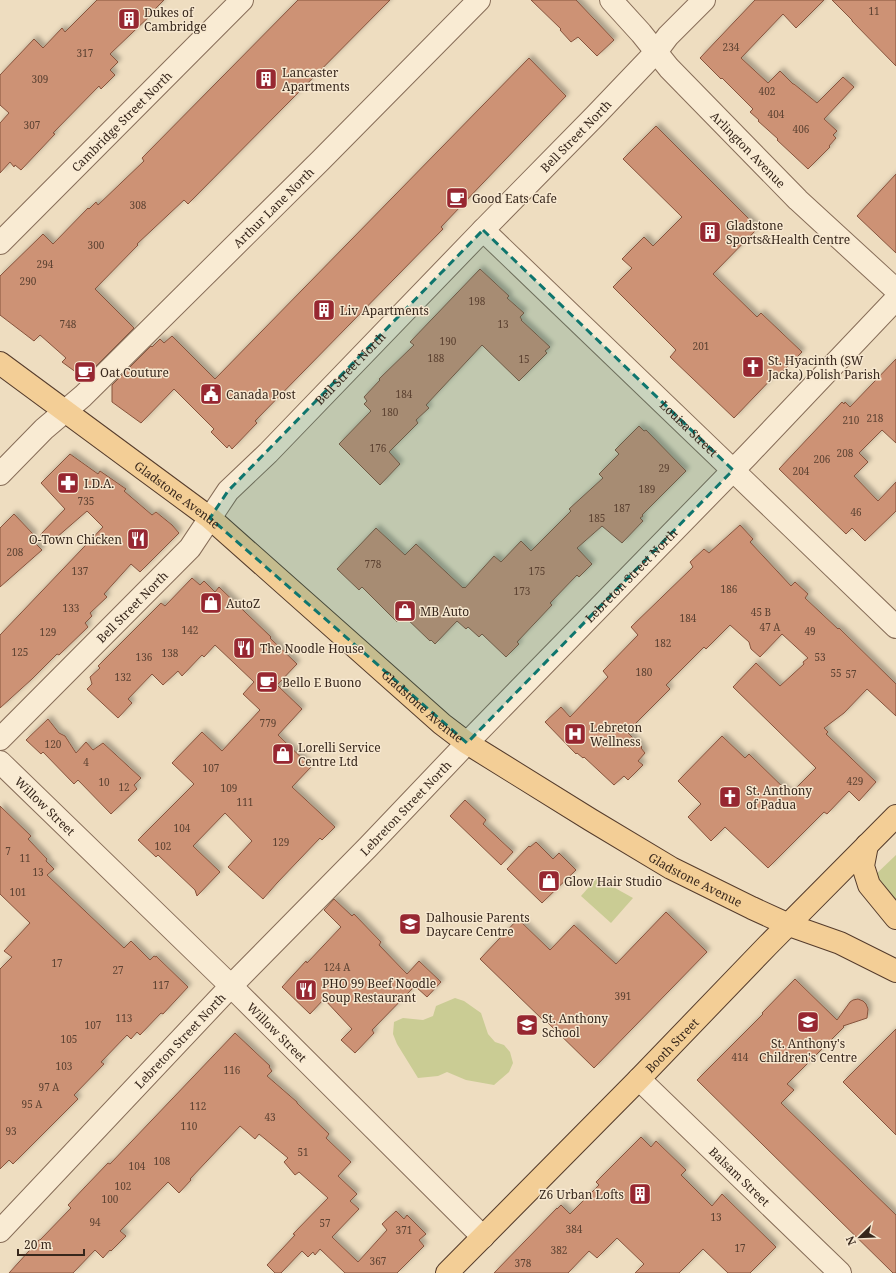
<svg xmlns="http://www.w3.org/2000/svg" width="896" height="1273" font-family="'Noto Serif',serif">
  <defs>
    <filter id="shadow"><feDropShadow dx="3.5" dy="-3.5" stdDeviation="2" flood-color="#0004"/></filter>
  </defs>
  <rect width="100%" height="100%" fill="#eeddc0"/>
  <g fill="#cacc94">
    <polygon points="896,855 896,900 873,877"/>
    <polygon points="597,878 633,898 611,923 581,896"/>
    <polygon points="455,998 464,1001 481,1013 488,1034 495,1042 504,1045 510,1052 513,1063 509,1072 494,1085 466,1080 447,1072 438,1076 418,1078 397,1044 393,1034 394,1022 403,1018 423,1020 433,1016 436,1006"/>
  </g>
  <g fill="#cd9275" stroke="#87543d" filter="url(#shadow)">
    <polygon points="97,0 164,0 152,12 153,13 110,54 118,62 110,70 115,75 101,89 99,86 53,133 55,134 21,170 15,165 14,167 10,162 0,173 0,123 9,113 0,105 0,75 34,39 43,48 62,28 65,32"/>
    <polygon points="298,0 390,0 188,204 184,200 137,244 138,245 95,289 134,328 84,378 62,362 66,358 40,335 34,341 0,315 0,276 43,234 53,244 88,208 89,209 96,202 98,205 144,161 142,158"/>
    <polygon points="531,0 576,0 614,40 597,56 578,37 571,42 560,30 561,29"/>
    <polygon points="755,0 824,0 796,28 783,14 741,58 768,83 780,71 793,84 794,84 817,103 843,77 854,87 824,119 837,131 833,135 836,138 829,146 830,147 808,169 777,140 778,139 758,121 759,120 750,112 753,109 722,78 721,79 700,58"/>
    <polygon points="832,0 896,0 896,66 852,21 852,20"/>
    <polygon points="529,58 566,96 441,227 443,229 255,421 257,423 232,449 229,445 227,448 211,432 214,429 174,389 141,423 112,402 112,385 151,346 152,347 160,339 164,343 172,336 215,379"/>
    <polygon points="656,126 758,228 713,274 757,317 761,313 802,352 780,374 778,372 734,418 670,357 676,350 613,287 632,268 622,259 644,237 653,246 682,217 623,159"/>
    <polygon points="896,174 896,253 857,216"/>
    <polygon points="480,269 509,296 507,298 524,313 520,317 522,320 521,320 550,347 545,351 547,353 519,381 482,345 426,405 429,408 416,420 418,423 389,452 400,464 380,485 339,444 371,411 364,404 367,401 364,397 380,380 379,379 414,345 410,342"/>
    <polygon points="896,359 896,443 882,430 859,453 868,462 854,476 878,501 896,482 896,511 865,541 852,528 846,534 779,469 842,402 844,404 845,402 850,407"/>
    <polygon points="639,426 644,431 646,430 686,471 642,515 643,516 640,518 643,521 622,543 602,526 577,548 592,564 579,577 577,575 550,603 552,605 517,642 519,644 506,657 482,634 479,637 468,627 466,629 457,621 435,644 431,640 430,641 403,615 397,622 362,587 359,590 337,569 376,528 405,555 416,544 463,588 464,587 465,588 494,556 501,562 521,541 531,551 571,511 569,509 603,478 599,474 619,454 615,450"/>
    <polygon points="70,454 98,474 100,471 126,489 124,491 152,515 156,512 172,525 179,533 140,572 131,564 104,594 107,597 90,613 92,616 85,623 88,627 59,655 57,654 32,679 0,708 0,635 103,527 87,511 49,544 40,535 65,509 41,483"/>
    <polygon points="14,514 34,535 31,539 42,550 0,587 0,528"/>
    <polygon points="740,525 753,539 750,542 791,586 795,582 808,594 805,598 838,629 839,628 896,684 896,716 867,689 844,713 824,728 828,732 826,734 876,782 859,801 849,791 827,814 824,812 768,868 725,827 711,841 688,817 701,804 678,781 722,736 745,758 749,754 790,794 816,768 733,687 756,663 780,686 804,664 803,662 808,658 782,634 760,657 751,649 749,642 730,625 706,649 704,647 666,685 670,689 634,725 635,726 628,733 642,747 641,748 645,753 638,761 643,765 628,780 624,776 614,785 584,757 583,758 577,753 576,754 545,722 561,707 570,717 608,677 603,671 638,635 631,627 693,567 690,562 704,549 709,553"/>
    <polygon points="192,578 200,585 204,581 215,592 219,587 271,637 270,638 297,664 277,685 302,709 278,735 311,767 292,787 335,827 322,840 320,838 277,883 263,899 228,867 252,841 225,813 193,846 220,872 197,896 195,890 158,855 156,857 138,840 194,784 172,763 202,732 222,751 260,710 243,694 254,682 215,645 204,657 202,655 182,676 178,671 163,685 152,674 128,699 132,703 118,718 87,689 92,684 90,677 100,668 98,666 161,603 165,606"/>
    <polygon points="48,719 59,733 65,736 76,753 86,742 93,750 103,743 141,778 134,785 137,789 111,814 78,780 74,784 43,752 41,754 26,740"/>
    <polygon points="465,800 486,820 483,824 513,852 501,865 450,816"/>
    <polygon points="0,806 31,836 28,839 47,859 46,861 54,869 47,875 124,948 131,941 150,960 154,956 156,957 156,956 188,987 163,1014 161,1013 140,1035 137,1032 131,1039 127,1035 101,1062 104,1064 74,1095 78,1099 13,1164 9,1160 0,1169 0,969 12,957 4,951 30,923 0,894"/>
    <polygon points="536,842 553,859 559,853 576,870 542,903 507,869 529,846 530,847"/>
    <polygon points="334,899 352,916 354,914 381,942 379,945 407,974 419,961 441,982 427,997 415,986 372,1030 374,1033 355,1053 341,1040 352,1029 324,999 310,1014 282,987 306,961 307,963 341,927 324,910"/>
    <polygon points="666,912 707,952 594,1068 545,1020 544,1021 480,959 518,919 550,950 574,925 616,964"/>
    <polygon points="795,979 837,1020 850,1002 853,1000 858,999 863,1001 866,1004 868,1009 867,1018 843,1026 844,1027 787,1084 794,1090 781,1103 896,1215 896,1273 893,1273 697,1080 763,1014 762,1013"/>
    <polygon points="896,1029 896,1135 843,1082"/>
    <polygon points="235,1033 270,1066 269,1067 272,1071 267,1076 297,1102 297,1103 329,1134 326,1138 351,1162 338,1176 357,1194 350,1201 359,1209 332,1237 358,1262 387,1230 382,1224 396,1211 404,1219 407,1215 426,1234 419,1240 424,1246 397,1273 345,1273 320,1249 315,1255 313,1252 308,1257 302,1251 281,1273 275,1273 267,1265 295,1235 293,1234 328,1198 299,1172 295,1175 284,1162 288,1158 259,1134 255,1139 240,1126 190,1179 191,1180 179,1193 168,1182 120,1231 126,1236 111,1251 110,1250 103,1258 95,1250 73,1273 9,1273 39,1240 40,1240 71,1208 68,1205 85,1187 108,1163 110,1164"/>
    <polygon points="641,1137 651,1147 656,1141 686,1170 681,1175 712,1206 722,1194 776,1247 750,1273 728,1273 703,1249 679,1273 635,1273 644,1264 617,1238 597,1258 589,1251 568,1273 494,1273 557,1208 557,1209 561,1205 570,1214 599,1185 596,1182"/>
  </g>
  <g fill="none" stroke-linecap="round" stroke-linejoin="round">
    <g stroke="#876d58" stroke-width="24">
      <g id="minor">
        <path id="s1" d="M611 0 641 33 669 68 798 200 896 290"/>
        <path id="s2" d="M483 230 896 627"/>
        <path id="s3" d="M0 243 242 0"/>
        <path id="s4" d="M0 474 44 429 83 396 321 160 479 0"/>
        <path id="s5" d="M0 739 190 548 228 491 268 453 483 230 595 116 656 52 668 36 704 0"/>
        <path id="s6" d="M0 762 231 986 483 1237"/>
        <path id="s7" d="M639 1079 840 1273"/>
        <path id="s8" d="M0 1231 231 986 368 847 467 743 748 455 896 299"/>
      </g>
    </g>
    <g stroke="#553c2c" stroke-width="24">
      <g id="major">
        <path id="s9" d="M0 363 210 518 442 724 467 743 591 820 671 868 752 908 789 925 840 943 896 971"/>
        <polyline points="867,845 863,866 869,885 896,918"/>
        <path id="s10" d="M447 1273 639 1079 768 945 896 816"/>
      </g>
    </g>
    <use href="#minor" stroke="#f9ebd3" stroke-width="22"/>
    <use href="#major" stroke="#f3ce96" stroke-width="22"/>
  </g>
  <path fill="#0f766e" fill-opacity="0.2" stroke="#0f766e" stroke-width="3" stroke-dasharray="8 5" stroke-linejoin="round" d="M483 230 733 470 467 743 210 518 228 491Z"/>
  <defs>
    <g id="building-square" transform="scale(1.15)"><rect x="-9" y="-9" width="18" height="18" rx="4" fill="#972731" stroke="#f6e7cf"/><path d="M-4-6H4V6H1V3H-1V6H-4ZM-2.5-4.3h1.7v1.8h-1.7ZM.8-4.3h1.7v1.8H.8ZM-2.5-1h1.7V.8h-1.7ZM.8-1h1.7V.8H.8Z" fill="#fff"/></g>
    <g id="cafe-square" transform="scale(1.15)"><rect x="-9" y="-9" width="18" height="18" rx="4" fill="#972731" stroke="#f6e7cf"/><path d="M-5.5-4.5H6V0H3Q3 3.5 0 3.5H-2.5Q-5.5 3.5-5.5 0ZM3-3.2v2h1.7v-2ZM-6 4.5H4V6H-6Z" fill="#fff"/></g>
    <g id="church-square" transform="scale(1.15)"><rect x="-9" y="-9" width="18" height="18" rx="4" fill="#972731" stroke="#f6e7cf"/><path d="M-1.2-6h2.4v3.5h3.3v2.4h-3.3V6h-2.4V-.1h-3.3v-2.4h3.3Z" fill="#fff"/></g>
    <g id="civic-square" transform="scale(1.15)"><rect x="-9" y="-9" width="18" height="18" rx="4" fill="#972731" stroke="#f6e7cf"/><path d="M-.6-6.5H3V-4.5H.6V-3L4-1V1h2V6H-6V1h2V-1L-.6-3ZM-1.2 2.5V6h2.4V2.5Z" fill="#fff"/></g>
    <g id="pharmacy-square" transform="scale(1.15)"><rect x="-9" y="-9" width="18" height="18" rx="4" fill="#972731" stroke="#f6e7cf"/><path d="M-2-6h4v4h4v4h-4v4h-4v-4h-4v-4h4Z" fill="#fff"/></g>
    <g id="restaurant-square" transform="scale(1.15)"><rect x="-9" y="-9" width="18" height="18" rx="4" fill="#972731" stroke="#f6e7cf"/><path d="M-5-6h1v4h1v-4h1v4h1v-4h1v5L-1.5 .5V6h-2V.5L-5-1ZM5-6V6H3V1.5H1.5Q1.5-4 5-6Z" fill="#fff"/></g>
    <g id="shop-square" transform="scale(1.15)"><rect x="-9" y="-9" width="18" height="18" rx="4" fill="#972731" stroke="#f6e7cf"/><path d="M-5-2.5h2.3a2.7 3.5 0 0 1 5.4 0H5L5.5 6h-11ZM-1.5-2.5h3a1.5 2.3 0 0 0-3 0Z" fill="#fff"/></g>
    <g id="hospital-square" transform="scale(1.15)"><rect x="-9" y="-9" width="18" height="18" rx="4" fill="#972731" stroke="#f6e7cf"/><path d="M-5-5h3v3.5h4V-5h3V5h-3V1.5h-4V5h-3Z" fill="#fff"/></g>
    <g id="school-square" transform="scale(1.15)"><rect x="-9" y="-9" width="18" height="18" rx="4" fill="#972731" stroke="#f6e7cf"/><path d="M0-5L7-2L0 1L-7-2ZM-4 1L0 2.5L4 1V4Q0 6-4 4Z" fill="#fff"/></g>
  </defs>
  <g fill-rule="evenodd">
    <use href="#building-square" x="129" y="19"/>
    <use href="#building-square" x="266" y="79"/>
    <use href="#cafe-square" x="457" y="198"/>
    <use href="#building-square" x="710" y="232"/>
    <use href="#building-square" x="324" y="310"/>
    <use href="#church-square" x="753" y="367"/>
    <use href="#cafe-square" x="85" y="372"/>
    <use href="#civic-square" x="211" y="394"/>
    <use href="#pharmacy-square" x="68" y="483"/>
    <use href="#restaurant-square" x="138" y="539"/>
    <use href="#shop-square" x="211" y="603"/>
    <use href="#shop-square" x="405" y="611"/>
    <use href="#restaurant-square" x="244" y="648"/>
    <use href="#cafe-square" x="267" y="682"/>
    <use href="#hospital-square" x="575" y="734"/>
    <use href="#shop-square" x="283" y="754"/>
    <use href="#church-square" x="730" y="797"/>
    <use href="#shop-square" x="549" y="881"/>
    <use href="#school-square" x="410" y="924"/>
    <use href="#restaurant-square" x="306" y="990"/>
    <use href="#school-square" x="808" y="1022"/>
    <use href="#school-square" x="527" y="1025"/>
    <use href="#building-square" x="640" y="1194"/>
  </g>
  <g text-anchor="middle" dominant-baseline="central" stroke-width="3" stroke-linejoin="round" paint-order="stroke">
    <g font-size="10" fill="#5c4232">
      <text x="874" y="11">11</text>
      <text x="731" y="47">234</text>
      <text x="85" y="53">317</text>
      <text x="40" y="79">309</text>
      <text x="767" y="91">402</text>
      <text x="776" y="114">404</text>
      <text x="32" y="125">307</text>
      <text x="801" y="129">406</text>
      <text x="138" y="205">308</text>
      <text x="96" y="245">300</text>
      <text x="45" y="264">294</text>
      <text x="28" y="281">290</text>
      <text x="477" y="301">198</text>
      <text x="68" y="324">748</text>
      <text x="503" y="324">13</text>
      <text x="448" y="341">190</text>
      <text x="701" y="346">201</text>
      <text x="436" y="358">188</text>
      <text x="524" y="359">15</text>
      <text x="404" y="394">184</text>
      <text x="390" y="412">180</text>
      <text x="875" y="418">218</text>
      <text x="851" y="420">210</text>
      <text x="378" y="448">176</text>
      <text x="845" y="453">208</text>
      <text x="822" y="459">206</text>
      <text x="664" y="468">29</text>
      <text x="801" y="471">204</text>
      <text x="647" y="489">189</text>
      <text x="86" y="501">735</text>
      <text x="622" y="508">187</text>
      <text x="856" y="512">46</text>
      <text x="597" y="518">185</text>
      <text x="15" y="552">208</text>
      <text x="373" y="564">778</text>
      <text x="80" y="571">137</text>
      <text x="537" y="571">175</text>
      <text x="729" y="589">186</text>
      <text x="522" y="591">173</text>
      <text x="71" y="608">133</text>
      <text x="761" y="612">45 B</text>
      <text x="688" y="618">184</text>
      <text x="770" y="627">47 A</text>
      <text x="190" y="630">142</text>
      <text x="810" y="631">49</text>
      <text x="48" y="632">129</text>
      <text x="663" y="643">182</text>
      <text x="20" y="652">125</text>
      <text x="170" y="653">138</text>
      <text x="144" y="657">136</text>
      <text x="820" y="657">53</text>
      <text x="644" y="672">180</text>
      <text x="836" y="673">55</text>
      <text x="851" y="674">57</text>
      <text x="123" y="677">132</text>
      <text x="268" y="723">779</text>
      <text x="53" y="744">120</text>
      <text x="86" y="762">4</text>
      <text x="211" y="768">107</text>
      <text x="855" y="781">429</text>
      <text x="104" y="782">10</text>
      <text x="124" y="787">12</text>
      <text x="229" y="788">109</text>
      <text x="245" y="802">111</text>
      <text x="182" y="828">104</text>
      <text x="281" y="842">129</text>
      <text x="163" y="846">102</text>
      <text x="8" y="851">7</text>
      <text x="25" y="858">11</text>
      <text x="38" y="872">13</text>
      <text x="18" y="892">101</text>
      <text x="57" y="963">17</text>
      <text x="337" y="967">124 A</text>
      <text x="118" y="970">27</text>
      <text x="161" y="985">117</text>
      <text x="623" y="996">391</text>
      <text x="124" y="1018">113</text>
      <text x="93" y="1025">107</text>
      <text x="69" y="1039">105</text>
      <text x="740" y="1057">414</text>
      <text x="64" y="1066">103</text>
      <text x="232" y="1070">116</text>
      <text x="49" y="1087">97 A</text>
      <text x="32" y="1104">95 A</text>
      <text x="198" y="1106">112</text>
      <text x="270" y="1117">43</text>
      <text x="189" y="1126">110</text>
      <text x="11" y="1131">93</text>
      <text x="303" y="1152">51</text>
      <text x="162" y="1161">108</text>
      <text x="137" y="1166">104</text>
      <text x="123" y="1186">102</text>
      <text x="110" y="1199">100</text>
      <text x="716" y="1217">13</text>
      <text x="95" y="1222">94</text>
      <text x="325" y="1223">57</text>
      <text x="574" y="1229">384</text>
      <text x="404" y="1230">371</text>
      <text x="740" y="1248">17</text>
      <text x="559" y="1250">382</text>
      <text x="378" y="1261">367</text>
      <text x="523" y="1263">378</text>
    </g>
    <g font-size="12" fill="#37271c" stroke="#f6e7cf" text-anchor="start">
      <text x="144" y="12">Dukes of<tspan x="144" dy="14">Cambridge</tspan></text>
      <text x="282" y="72">Lancaster<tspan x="282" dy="14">Apartments</tspan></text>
      <text x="472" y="198">Good Eats Cafe</text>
      <text x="726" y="225">Gladstone<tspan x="726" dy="14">Sports&amp;Health Centre</tspan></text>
      <text x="340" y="310">Liv Apartments</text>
      <text x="768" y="360">St. Hyacinth (SW<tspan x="768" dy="14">Jacka) Polish Parish</tspan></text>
      <text x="100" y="372">Oat Couture</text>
      <text x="226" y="394">Canada Post</text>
      <text x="84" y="483">I.D.A.</text>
      <text x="122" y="539" text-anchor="end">O-Town Chicken</text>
      <text x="226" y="603">AutoZ</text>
      <text x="420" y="611">MB Auto</text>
      <text x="260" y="648">The Noodle House</text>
      <text x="282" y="682">Bello E Buono</text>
      <text x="590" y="727">Lebreton<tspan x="590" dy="14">Wellness</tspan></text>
      <text x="298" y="747">Lorelli Service<tspan x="298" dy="14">Centre Ltd</tspan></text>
      <text x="746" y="790">St. Anthony<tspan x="746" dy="14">of Padua</tspan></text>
      <text x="564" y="881">Glow Hair Studio</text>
      <text x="426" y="917">Dalhousie Parents<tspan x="426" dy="14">Daycare Centre</tspan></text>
      <text x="322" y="983">PHO 99 Beef Noodle<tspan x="322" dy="14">Soup Restaurant</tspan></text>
      <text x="542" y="1018">St. Anthony<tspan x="542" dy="14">School</tspan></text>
      <text x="808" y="1043" text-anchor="middle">St. Anthony's<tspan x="808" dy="14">Children's Centre</tspan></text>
      <text x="624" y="1194" text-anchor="end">Z6 Urban Lofts</text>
    </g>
    <g font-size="12" fill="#37271c" stroke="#f6e7cf">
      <text stroke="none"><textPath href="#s3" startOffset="172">Cambridge Street North</textPath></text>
      <text stroke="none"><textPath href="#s5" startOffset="835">Bell Street North</textPath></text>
      <text stroke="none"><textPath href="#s1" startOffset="203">Arlington Avenue</textPath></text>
      <text stroke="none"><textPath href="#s4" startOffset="382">Arthur Lane North</textPath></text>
      <text stroke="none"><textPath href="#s5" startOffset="511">Bell Street North</textPath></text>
      <text stroke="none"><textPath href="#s2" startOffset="286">Louisa Street</textPath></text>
      <text stroke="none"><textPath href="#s9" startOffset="221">Gladstone Avenue</textPath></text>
      <text stroke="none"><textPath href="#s8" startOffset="910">Lebreton Street North</textPath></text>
      <text stroke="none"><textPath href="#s5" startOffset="187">Bell Street North</textPath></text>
      <text stroke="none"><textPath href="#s9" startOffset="545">Gladstone Avenue</textPath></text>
      <text stroke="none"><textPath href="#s6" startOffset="63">Willow Street</textPath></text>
      <text stroke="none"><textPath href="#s8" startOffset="586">Lebreton Street North</textPath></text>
      <text stroke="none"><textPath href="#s9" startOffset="869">Gladstone Avenue</textPath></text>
      <text stroke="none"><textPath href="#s6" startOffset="387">Willow Street</textPath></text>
      <text stroke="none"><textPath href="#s8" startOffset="262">Lebreton Street North</textPath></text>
      <text stroke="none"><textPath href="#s10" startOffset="320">Booth Street</textPath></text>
      <text stroke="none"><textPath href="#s7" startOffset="140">Balsam Street</textPath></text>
    </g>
  </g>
  <g transform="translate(860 1237) rotate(247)" stroke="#f6e7cf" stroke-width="3" paint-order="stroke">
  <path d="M0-3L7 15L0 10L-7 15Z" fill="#37271c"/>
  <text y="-6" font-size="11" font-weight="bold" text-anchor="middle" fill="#37271c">N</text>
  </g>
  <path d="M18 1249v6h66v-6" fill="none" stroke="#37271c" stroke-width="2"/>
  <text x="24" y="1249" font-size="12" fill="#37271c" stroke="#f6e7cf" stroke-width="3" paint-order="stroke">20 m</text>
</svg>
